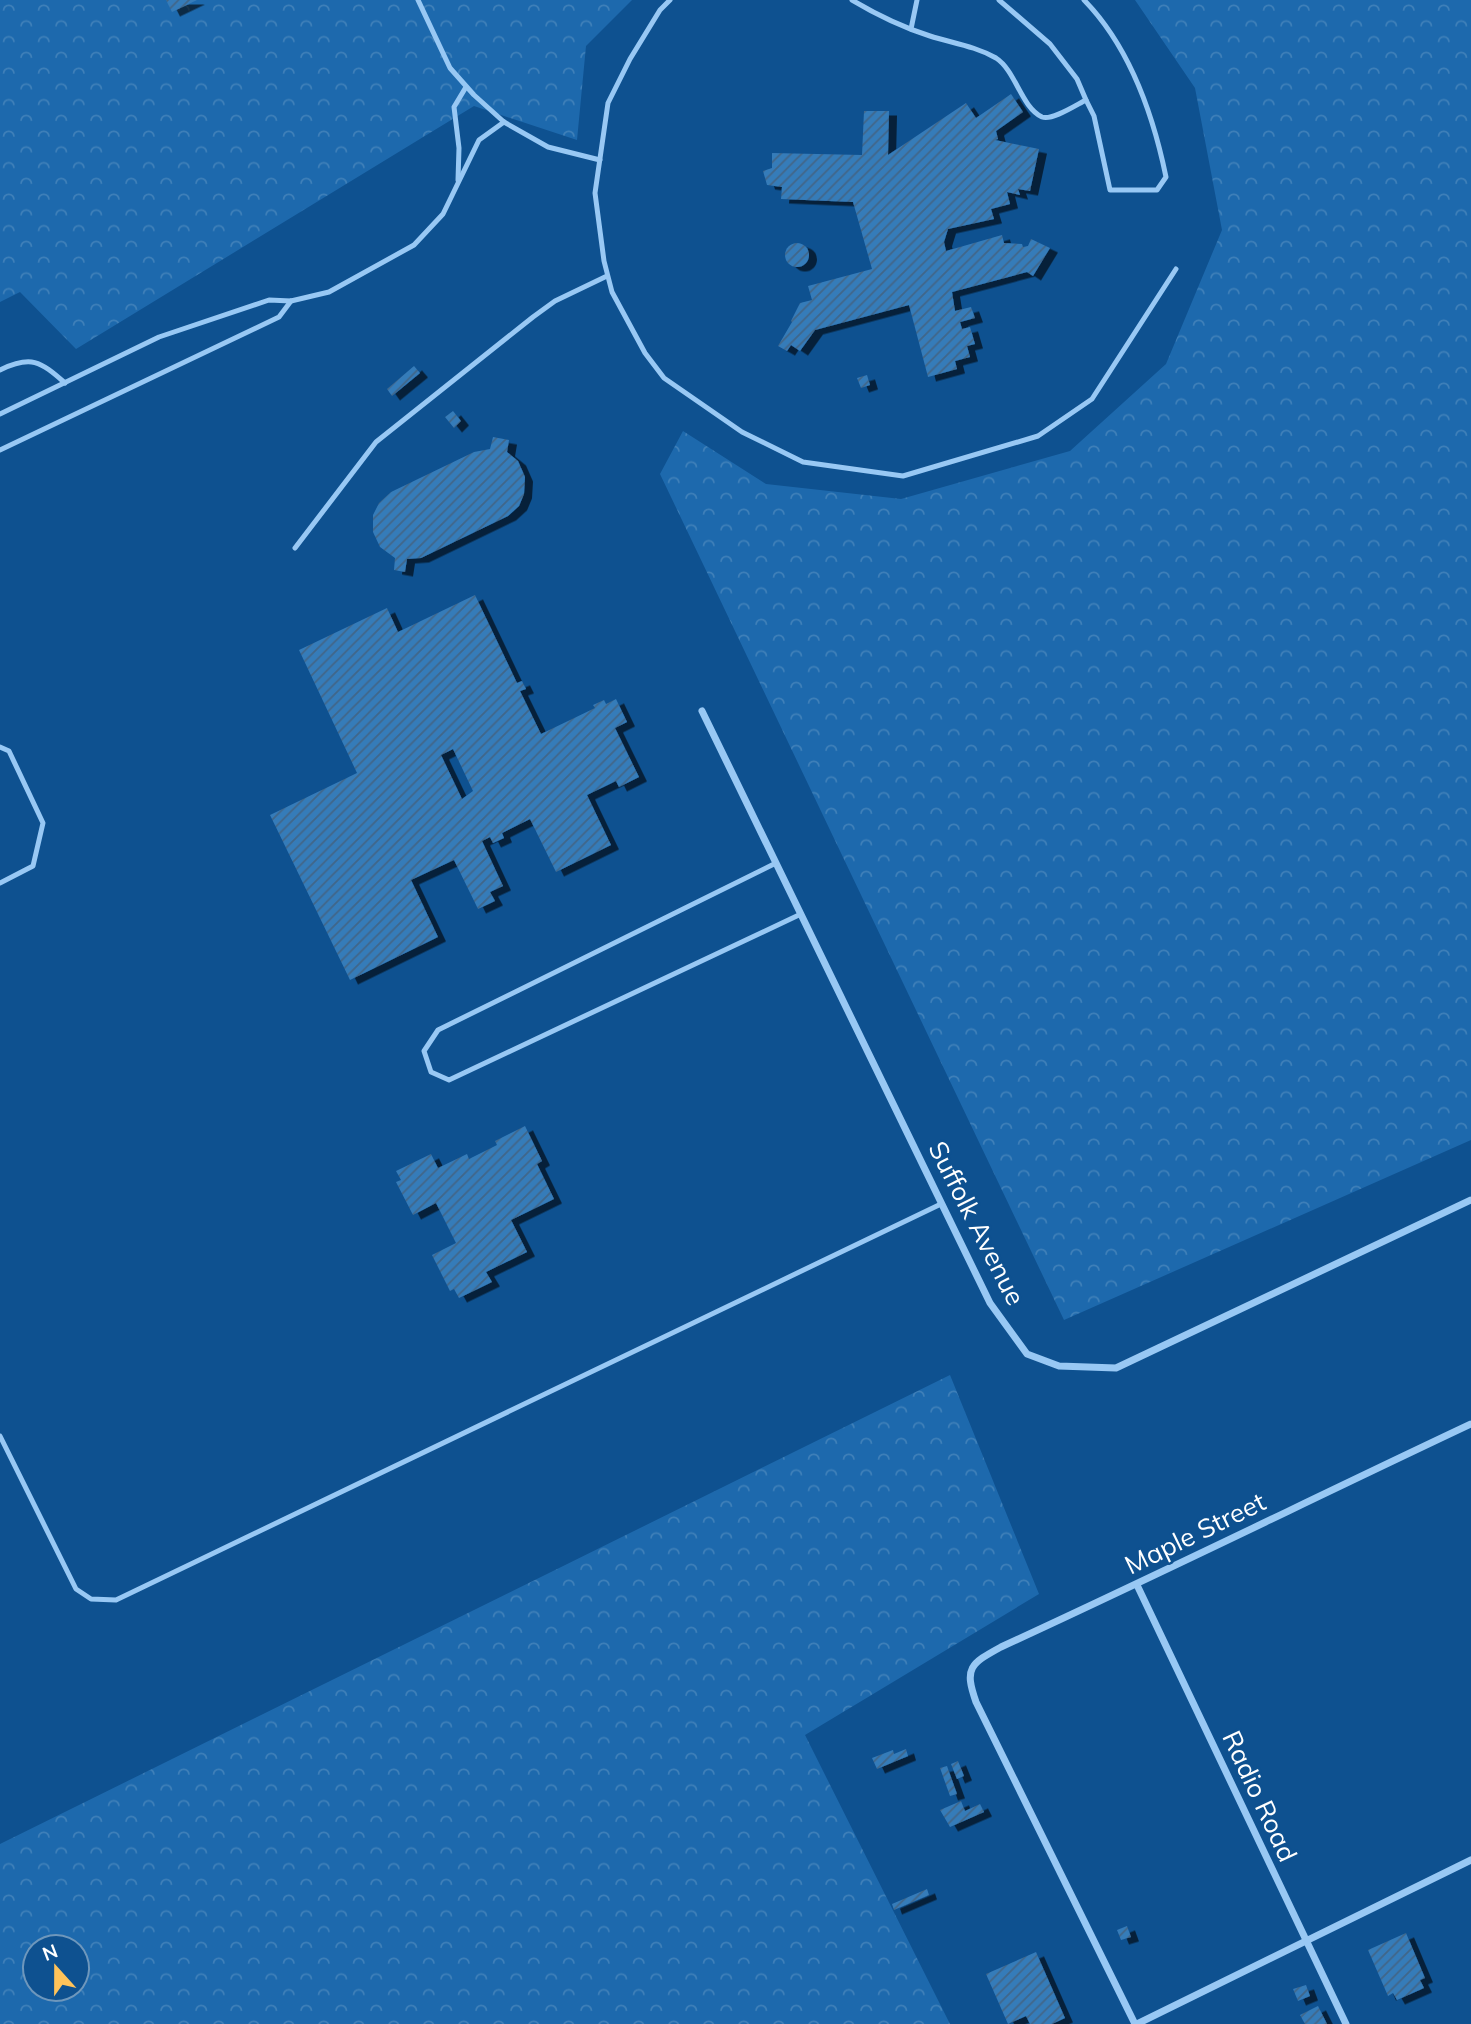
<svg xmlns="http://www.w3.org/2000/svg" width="1471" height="2024" font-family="Mulish,sans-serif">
  <defs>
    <pattern id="forest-crowns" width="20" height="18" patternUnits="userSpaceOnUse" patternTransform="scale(1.75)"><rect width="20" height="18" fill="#1d69ad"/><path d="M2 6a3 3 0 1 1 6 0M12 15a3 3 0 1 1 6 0" fill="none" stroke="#3f80b9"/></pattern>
    <pattern id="building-hatch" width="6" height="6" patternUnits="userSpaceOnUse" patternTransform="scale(1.75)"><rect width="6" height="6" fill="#367bb9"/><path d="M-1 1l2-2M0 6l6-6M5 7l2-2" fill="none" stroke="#406688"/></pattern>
    <filter id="shadow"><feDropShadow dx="8" dy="4.5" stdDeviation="0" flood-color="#0009"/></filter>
  </defs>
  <rect width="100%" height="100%" fill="#0e5190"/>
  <g fill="url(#forest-crowns)" fill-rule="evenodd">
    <polygon points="0,0 632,0 586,46 577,140 474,106 76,349 20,292 0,302"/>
    <polygon points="1135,0 1471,0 1471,1140 1064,1320 660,474 683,431 766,484 901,499 1070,451 1166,364 1222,230 1195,88"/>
    <path d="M950 1375 1039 1594 805 1735 950 2024H0V1844ZM35 1947H77V1989H35Z"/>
  </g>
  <g fill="url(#building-hatch)" fill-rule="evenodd" filter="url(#shadow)">
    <polygon points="166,0 197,0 172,12"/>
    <polygon points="1011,94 1023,112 996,131 998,139 995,140 1039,149 1030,191 1018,189 1020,195 1007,192 1010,204 991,209 994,219 948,229 944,242 946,251 1002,235 1004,243 1022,244 1023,247 1028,246 1031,239 1050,248 1033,276 1027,272 952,292 955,311 971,307 975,318 960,322 962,329 970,327 975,344 967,346 970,357 955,361 957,369 928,377 909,305 815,330 800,351 791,345 787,351 778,346 792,322 791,321 800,303 812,300 808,286 872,269 853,202 781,199 782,187 767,185 763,171 772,168 772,153 862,155 864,111 889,111 888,155 966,103 976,118"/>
    <circle cx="797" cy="255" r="12"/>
    <polygon points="414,366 420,373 392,396 387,389"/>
    <polygon points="867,375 870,385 861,388 857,378"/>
    <polygon points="453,411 461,421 454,428 445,417"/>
    <polygon points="493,437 509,440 507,452 518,461 525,477 524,494 519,506 508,516 421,558 407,559 405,572 394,570 395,558 380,547 373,532 373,515 379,503 391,492 474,452 490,449"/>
    <path d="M475 595 517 683 522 681 526 689 520 691 541 734 595 708 593 705 604 700 606 704 616 699 627 722 615 728 639 777 619 787 616 781 587 795 611 845 556 872 530 819 502 833 504 838 493 843 490 837 482 841 503 886 490 892 495 901 478 909 454 860 411 880 438 937 350 980 270 815 357 773 299 650 387 608 398 632ZM453 749 473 791 462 799 441 755Z"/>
    <polygon points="525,1126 542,1161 537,1164 554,1199 511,1220 527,1252 486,1272 492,1282 459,1298 454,1289 450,1291 432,1255 456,1243 436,1203 413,1215 396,1182 401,1180 396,1171 431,1154 438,1168 467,1154 469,1159 497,1145 495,1141"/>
    <polygon points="906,1749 908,1756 877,1769 872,1758 893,1750 894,1754"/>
    <polygon points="958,1761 964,1776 957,1779 951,1764"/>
    <polygon points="947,1766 957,1794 950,1796 940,1768"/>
    <polygon points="961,1801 965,1811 980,1804 984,1812 950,1827 940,1810"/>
    <polygon points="927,1889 929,1895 894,1910 892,1904"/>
    <polygon points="1127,1926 1131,1937 1121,1940 1117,1930"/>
    <polygon points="1406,1933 1425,1978 1420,1980 1424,1988 1397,2000 1393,1993 1388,1996 1368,1950"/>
    <polygon points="1036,1952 1065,2018 1052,2024 1030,2024 1026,2016 1008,2024 986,1974"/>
    <polygon points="1306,1985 1310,1996 1298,2001 1293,1989"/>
    <polygon points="1318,2006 1327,2024 1305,2024 1300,2015"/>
  </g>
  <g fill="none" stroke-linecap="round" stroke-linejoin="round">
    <g stroke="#98c8f4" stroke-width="5">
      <polyline points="418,0 450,68 474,95 504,122 548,147 600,160"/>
      <polyline points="670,0 660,10 630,59 608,103 595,193 604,261 612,292 645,353 664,378 742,432 803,462 903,476 1038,436 1092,399 1176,269"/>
      <path d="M852 0C877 15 902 27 930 36 952 43 975 46 996 58 1016 71 1021 107 1042 117 1052 121 1076 105 1086 100L1094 116 1110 190H1157L1166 177C1153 114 1130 47 1084 0"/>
      <polyline points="999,0 1050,44 1077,79 1086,100"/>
      <polyline points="911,29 917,0"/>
      <polyline points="458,180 459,148 454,107 466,87"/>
      <path d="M0 370C31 355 40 361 65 383"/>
      <polyline points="0,414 159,337 269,300 291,301 329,292 414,245 443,214 479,140 504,122"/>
      <polyline points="0,450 279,317 291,301"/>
      <polyline points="295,548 376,442 533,317 555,301 607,276"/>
      <polyline points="0,747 9,751 43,823 33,866 0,883"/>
      <polyline points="776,863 438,1030 424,1051 431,1072 449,1080 801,914"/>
      <polyline points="0,1436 76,1589 91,1599 116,1600 941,1204"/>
    </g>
    <g stroke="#98c8f4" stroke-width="7">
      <polyline points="702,711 990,1303 1027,1354 1059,1366 1116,1368 1471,1200"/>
      <polyline points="1137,1585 1346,2024"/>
      <path d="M1135 2024 976 1702C964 1668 970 1664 1001 1647 1158 1575 1314 1498 1471 1424"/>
      <polyline points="1137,2024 1471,1860"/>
    </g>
  </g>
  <g text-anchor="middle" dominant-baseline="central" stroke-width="5" stroke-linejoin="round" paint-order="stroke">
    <g font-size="26" fill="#fff" stroke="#0e5190">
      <text transform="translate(977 1223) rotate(63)">Suffolk Avenue</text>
      <text transform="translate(1195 1533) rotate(-26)">Maple Street</text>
      <text transform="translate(1260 1796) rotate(65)">Radio Road</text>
    </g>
  </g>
  <g transform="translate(56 1968) rotate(339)"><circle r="33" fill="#0e5190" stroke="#6e97bc" stroke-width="2"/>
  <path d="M0-5L12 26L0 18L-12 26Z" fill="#ffc35a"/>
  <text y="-10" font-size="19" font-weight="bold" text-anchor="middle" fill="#ffffff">N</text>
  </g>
</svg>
